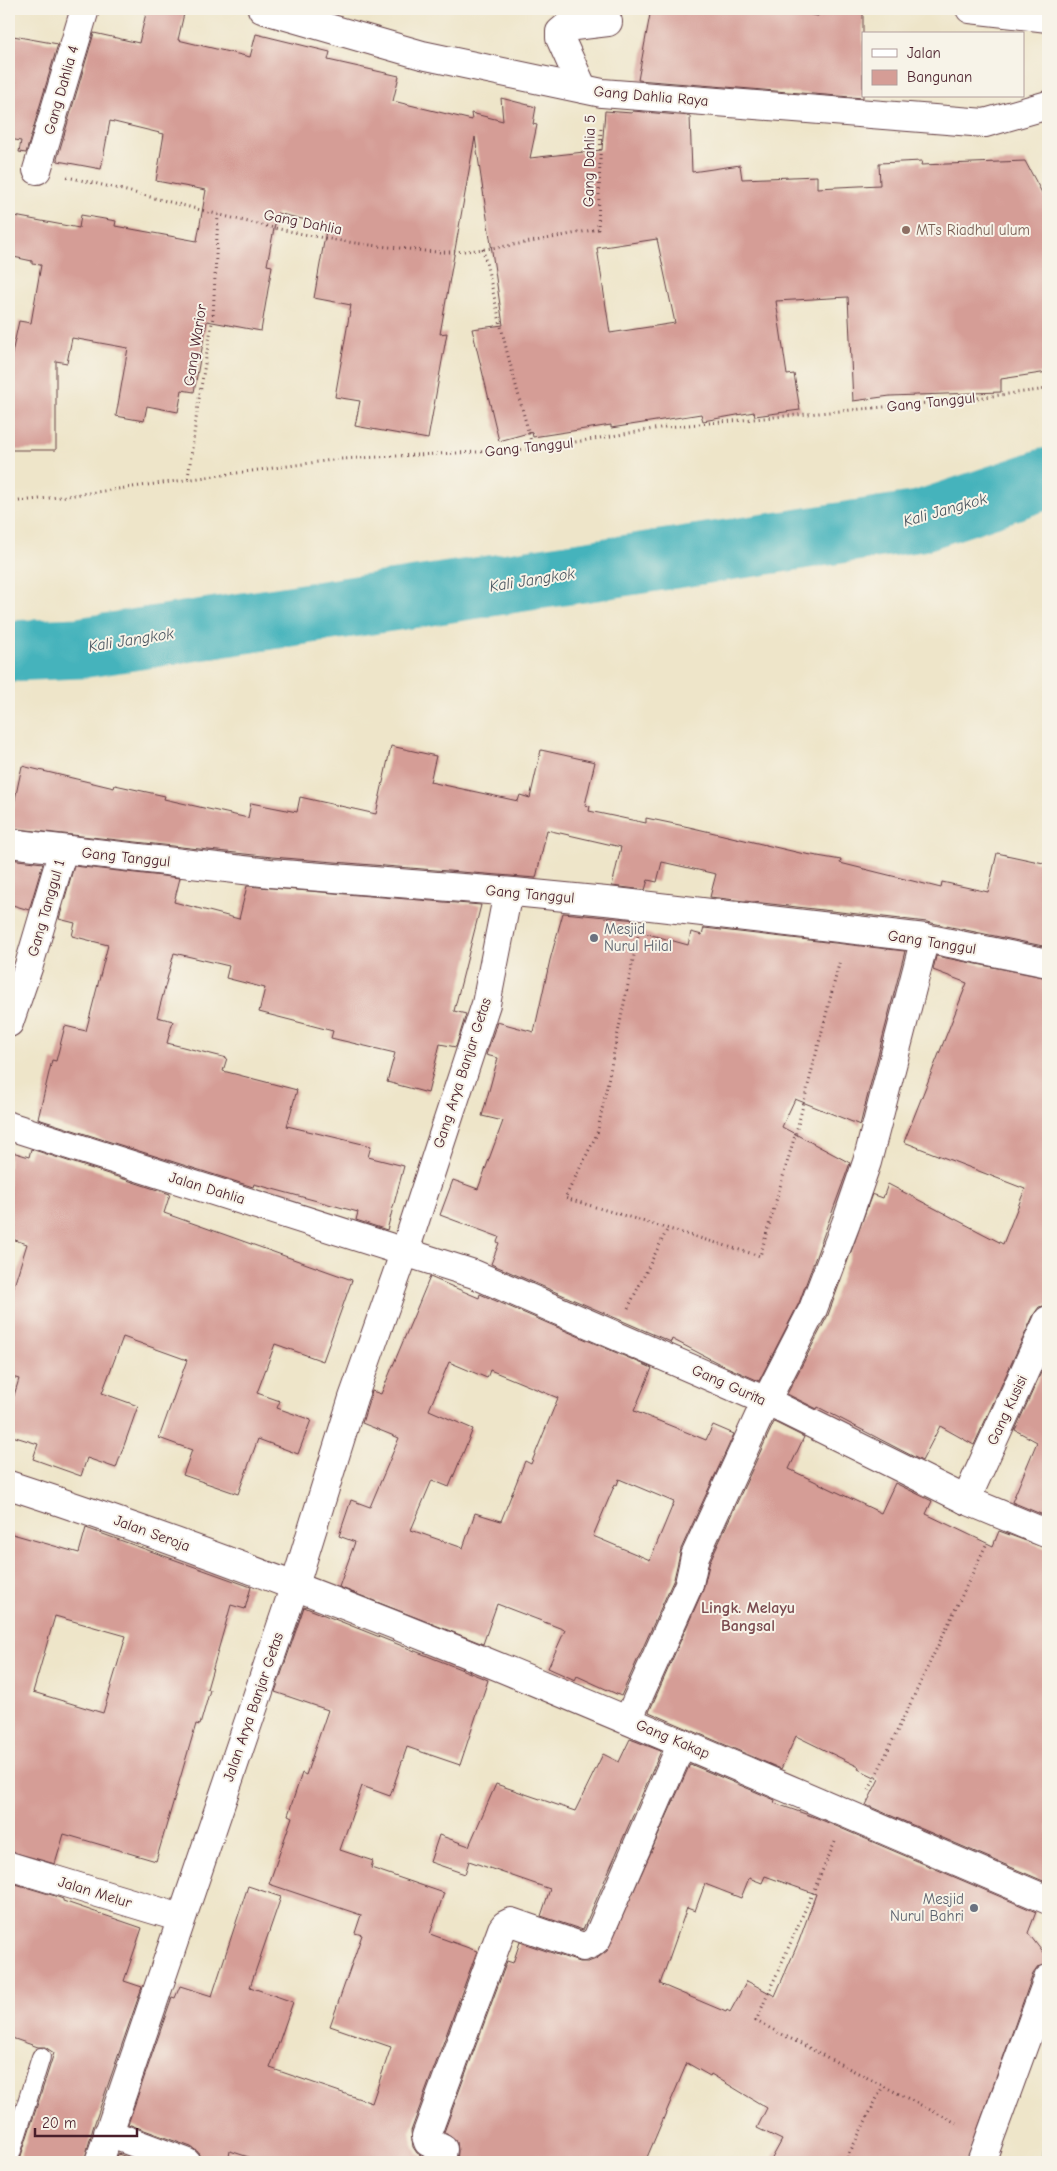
<svg xmlns="http://www.w3.org/2000/svg" width="1057" height="2171" font-family="'Comic Neue',sans-serif">
  <rect width="100%" height="100%" fill="#f7f3e8"/>
  <filter id="ink" filterUnits="userSpaceOnUse"><feTurbulence type="fractalNoise" baseFrequency=".02" numOctaves="2"/><feDisplacementMap in="SourceGraphic" scale="10" xChannelSelector="R" yChannelSelector="G"/><feConvolveMatrix kernelMatrix="1 2 1 2 8 2 1 2 1" color-interpolation-filters="sRGB"/></filter>
  <filter id="wash" filterUnits="userSpaceOnUse"><feTurbulence type="fractalNoise" baseFrequency=".0096" numOctaves="4" result="noise"/><feDisplacementMap in="SourceGraphic" scale="20" xChannelSelector="R" yChannelSelector="G"/><feGaussianBlur stdDeviation="1.12" result="paint"/><feColorMatrix in="noise" values="0 0 0 0 0 0 0 0 0 0 0 0 0 0 0 0 0 1.4 0 .05"/><feComposite in="paint" operator="in"/></filter>
  <g filter="url(#wash)">
    <rect width="100%" height="100%" fill="#eee5c9"/>
    <polygon fill="#44b3bc" stroke="#476974" points="1048,2137 1048,2162 1039,2162"/>
    <g fill="none" stroke-linecap="round" stroke-linejoin="round">
      <polyline stroke="#44b3bc" stroke-width="61" points="9,651 79,648 920,521 1048,478"/>
    </g>
    <g id="blocks">
      <g fill="#d59d96" fill-rule="evenodd">
        <path d="M147 9H185L178 40 250 57 256 34 330 52 328 60 399 76 393 101 472 120 471 113 503 121 501 98 536 107 533 124 537 125 530 158 602 150 605 111 632 113 633 111 690 116 692 172 740 165 742 179 817 176V188L880 185 879 163 922 161 921 165 1025 161 1048 204V372L1001 379V392L890 396 853 401 848 297 776 301 787 375 794 374 800 410 755 416 754 412 703 421 701 414 611 428V425L533 437 532 432 499 441 472 329 503 325 475 137 440 334 447 333 428 439 355 426 360 401 335 397 351 305 314 298 327 225 277 213 267 265 272 266 261 331 207 321 194 392 182 390 178 412 147 406 144 421 116 416 128 348 72 338 67 363 56 361V450H9V367L19 321 31 323 41 265 32 264V261L9 256V215L79 228 81 215 116 221 115 226 197 241 206 190 156 181 164 134 110 121 101 169 58 161 57 159 94 33 139 43ZM657 239 675 323 610 333 597 248Z"/>
        <polygon points="651,9 780,9 818,16 820,9 863,9 863,98 638,80"/>
        <polygon points="13,36 58,44 26,153 19,152 21,141 9,139 9,61"/>
        <polygon points="391,746 436,756 430,782 518,801 520,795 530,798 541,750 595,762 585,805 590,806 589,811 646,823 646,818 689,827 800,853 841,860 840,863 941,888 942,882 988,892 997,853 1048,864 1048,947 927,922 710,897 716,874 662,862 657,882 648,880 645,890 612,886 621,847 547,830 536,878 272,857 9,828 22,766 114,788 115,785 165,796 164,799 248,818 251,803 297,812 300,797 376,814"/>
        <polygon points="9,859 43,863 29,910 9,904"/>
        <polygon points="74,866 180,878 174,902 239,919 247,886 481,905 454,1011 466,1014 456,1047 440,1044 428,1093 387,1082 395,1053 331,1038 333,1031 259,1012 265,988 226,978 229,966 174,953 157,1017 173,1021 167,1043 227,1058 223,1071 297,1090 287,1126 371,1146 368,1157 404,1166 387,1230 356,1220 358,1212 254,1184 253,1187 38,1119 52,1060 56,1061 65,1026 86,1031 108,945 72,936 75,923 59,919"/>
        <polygon points="563,913 637,920 634,930 688,945 691,932 702,935 704,928 905,951 860,1125 795,1099 782,1127 850,1163 799,1303 759,1381 720,1364 672,1339 671,1342 491,1264 499,1243 497,1242 499,1237 440,1215 453,1180 478,1189 503,1121 482,1116 498,1058 486,1055 497,1022 534,1032 550,960"/>
        <polygon points="936,956 1048,978 1048,1305 1039,1307 1034,1314 974,1445 940,1426 922,1461 818,1407 817,1409 787,1394 828,1315 872,1194 883,1198 888,1184 1003,1244 1025,1189 904,1142 967,983 933,970"/>
        <polygon points="31,1149 170,1194 164,1213 352,1280 323,1361 275,1344 257,1393 280,1401 277,1408 311,1420 298,1454 258,1439 238,1494 183,1475 192,1450 159,1438 187,1360 123,1337 102,1393 138,1406 116,1468 87,1458 81,1476 33,1459 38,1444 9,1435 9,1412 19,1379 9,1376 9,1302 27,1244 9,1238 9,1151 29,1157"/>
        <path d="M430 1277 479 1298 480 1294 652 1368 634 1411 706 1440 713 1425 734 1434 681 1549 674 1579 621 1696 577 1676 575 1680 548 1668 565 1630 497 1604 483 1644 339 1587 355 1542 339 1536 351 1500 370 1507 399 1438 362 1423 372 1391 381 1394ZM449 1362 487 1378 490 1370 558 1398 531 1464 525 1461 501 1521 475 1513 463 1548 411 1530 432 1480 449 1487 473 1429 429 1410ZM619 1479 674 1502 650 1560 593 1536 615 1484 617 1485Z"/>
        <polygon points="1048,1357 1048,1517 1012,1502 1037,1442 1015,1430"/>
        <polygon points="774,1422 804,1437 789,1469 881,1513 895,1483 932,1501 926,1514 993,1546 999,1531 1048,1549 1048,1883 866,1805 879,1779 858,1769 859,1767 796,1736 781,1769 649,1712 703,1590 710,1561"/>
        <path d="M86 1528 251 1587 245 1609 231 1605 207 1689 210 1690 200 1725 196 1724 156 1861 64 1834 55 1864 9 1851V1533L79 1553ZM55 1616 126 1636 103 1713 33 1692Z"/>
        <polygon points="304,1607 488,1680 460,1765 407,1747 390,1796 362,1786 340,1850 373,1861 371,1868 444,1893 430,1934 477,1951 411,2131 413,2147 417,2153 426,2158 426,2162 264,2162 230,2151 228,2162 201,2162 198,2152 191,2147 128,2124 172,1997 175,1998 180,1986 212,1996 248,1886 281,1897 250,1987 293,2002 270,2068 372,2103 391,2047 330,2026 362,1935 355,1933 361,1915 269,1884 292,1817 288,1815 302,1773 306,1775 328,1710 275,1692"/>
        <polygon points="630,1739 661,1751 583,1930 541,1916 550,1889 469,1861 465,1874 430,1862 439,1835 469,1846 496,1784 575,1811 603,1754 619,1762"/>
        <path d="M690 1764 775 1800 774 1803 817 1818 1036 1912 1028 1933 1048 1959V1964L1038 1967 1033 1974 966 2162H770L782 2140 757 2128 767 2108 711 2074 710 2076 687 2063 645 2162H457L458 2151 457 2142 444 2132 507 1961 513 1963 520 1942 579 1962H588L596 1959 607 1951ZM765 1876 816 1894 799 1941 775 1996 747 1981 730 2012 727 2010 726 2012 660 1984 687 1908 695 1911 705 1884 741 1898 749 1878 762 1883Z"/>
        <polygon points="9,1882 52,1895 63,1899 63,1901 142,1928 124,1981 142,1987 93,2128 84,2162 19,2162 54,2053 45,2047 38,2047 9,2037"/>
        <polygon points="118,2154 142,2162 115,2162"/>
      </g>
    </g>
  </g>
  <g filter="url(#ink)">
    <use href="#blocks" fill-opacity="0" stroke="#633d43" stroke-width="1"/>
    <g fill="none" stroke-linecap="round" stroke-linejoin="round">
      <g stroke="#633d43" stroke-width="20">
        <polyline id="lane" points="9,2160 41,2057"/>
      </g>
      <g stroke="#633d43" stroke-width="30">
        <g id="street">
          <polyline points="262,9 422,55 602,93 985,123 1048,105"/>
          <polyline points="970,9 1048,18"/>
          <polyline points="583,89 560,38 560,32 566,27 608,22"/>
          <polyline points="37,170 85,9"/>
          <polyline points="9,843 270,873 514,892 616,902 925,938 1048,963"/>
          <polyline points="9,1023 29,965 63,850"/>
          <polyline points="9,1126 474,1274 766,1401 966,1500 1048,1534"/>
          <path d="M9 1485C364 1600 705 1754 1048 1900"/>
          <polyline points="966,1500 1048,1320"/>
          <polyline points="628,1720 689,1584 695,1556 766,1401 813,1309 846,1223 867,1162 925,938"/>
          <polyline points="9,1866 181,1918"/>
          <polyline points="108,2133 186,2162"/>
          <polyline points="99,2162 295,1585 353,1398 405,1251 486,1004 508,892"/>
          <polyline points="441,2162 443,2149 428,2142 426,2136 502,1929 505,1925 511,1922 583,1947 591,1944 597,1939 682,1743"/>
          <polyline points="981,2162 1048,1979"/>
        </g>
      </g>
      <g stroke="#633d43" stroke-width="3" stroke-dasharray="1 4" stroke-linecap="butt">
        <path d="M67 177C174 200 278 236 388 247 408 248 429 253 449 252 499 250 549 238 598 229L601 125"/>
        <polyline points="483,249 507,352 533,449"/>
        <polyline points="188,478 198,405 213,317 218,215"/>
        <polyline points="9,502 59,497 340,459 533,449 666,427 960,400 1048,389"/>
        <polyline points="638,936 597,1134 565,1198 760,1256 798,1125 840,960"/>
        <polyline points="628,1308 668,1228"/>
        <polyline points="869,1790 987,1543"/>
        <polyline points="835,1842 756,2021 960,2125"/>
        <polyline points="848,2157 859,2162"/>
        <polyline points="845,2162 883,2086"/>
      </g>
      <use href="#lane" stroke="#fff" stroke-width="18"/>
      <use href="#street" stroke="#fff" stroke-width="28"/>
    </g>
  </g>
  <circle fill="#8d6e63" stroke="#f7f3e8" stroke-width="2" cx="906" cy="230" r="5"/>
  <g fill="#6b7280" stroke="#f7f3e8" stroke-width="2">
    <circle cx="594" cy="938" r="5"/>
    <circle cx="974" cy="1908" r="5"/>
  </g>
  <g text-anchor="middle" dominant-baseline="central" stroke-width="4" stroke-linejoin="round" paint-order="stroke">
    <g font-size="15" fill="#4a1f2b" stroke="#f7f3e8">
      <text transform="translate(61 90) rotate(-74)">Gang Dahlia 4</text>
      <text transform="translate(651 96) rotate(5)">Gang Dahlia Raya</text>
      <text transform="translate(589 161) rotate(-89)">Gang Dahlia 5</text>
      <text transform="translate(303 222) rotate(11)">Gang Dahlia</text>
      <text transform="translate(195 345) rotate(-81)">Gang Warior</text>
      <text transform="translate(931 402) rotate(-6)">Gang Tanggul</text>
      <text transform="translate(529 447) rotate(-6)">Gang Tanggul</text>
      <text transform="translate(126 857) rotate(6)">Gang Tanggul</text>
      <text transform="translate(530 894) rotate(5)">Gang Tanggul</text>
      <text transform="translate(46 908) rotate(-74)">Gang Tanggul 1</text>
      <text transform="translate(932 942) rotate(9)">Gang Tanggul</text>
      <text transform="translate(462 1073) rotate(-72)">Gang Arya Banjar Getas</text>
      <text transform="translate(207 1188) rotate(17)">Jalan Dahlia</text>
      <text transform="translate(729 1385) rotate(24)">Gang Gurita</text>
      <text transform="translate(1007 1410) rotate(-65)">Gang Kusisi</text>
      <text transform="translate(152 1533) rotate(20)">Jalan Seroja</text>
      <text transform="translate(253 1707) rotate(-71)">Jalan Arya Banjar Getas</text>
      <text transform="translate(673 1739) rotate(23)">Gang Kakap</text>
      <text transform="translate(95 1892) rotate(17)">Jalan Melur</text>
    </g>
    <g font-size="15" fill="#785e54" stroke="#f7f3e8" text-anchor="start">
      <text x="916" y="230">MTs Riadhul ulum</text>
    </g>
    <g font-size="15" fill="#5b616d" stroke="#f7f3e8" text-anchor="start">
      <text x="604" y="929">Mesjid<tspan x="604" dy="17">Nurul Hilal</tspan></text>
      <text x="964" y="1899" text-anchor="end">Mesjid<tspan x="964" dy="17">Nurul Bahri</tspan></text>
    </g>
    <g font-size="16" font-style="italic" fill="#48535e" stroke="#f7f3e8">
      <text transform="translate(945 510) rotate(-16)">Kali Jangkok</text>
      <text transform="translate(532 580) rotate(-9)">Kali Jangkok</text>
      <text transform="translate(131 640) rotate(-9)">Kali Jangkok</text>
    </g>
    <g font-size="16" font-weight="bold" fill="#7b4b50" stroke="#f7f3e8">
      <text x="748" y="1608">Lingk. Melayu<tspan x="748" dy="18">Bangsal</tspan></text>
    </g>
  </g>
  <rect width="1057" height="2171" fill="none" stroke="#f7f3e8" stroke-width="30"/>
  <rect x="862" y="32" width="162" height="65" fill="#f7f3e8" stroke="#b29e9c"/>
  <rect x="872" y="49" width="25" height="8" fill="#ffffff" stroke="#b29e9c"/>
  <text x="907" y="58" font-size="15" fill="#4a1f2b">Jalan</text>
  <rect x="872" y="70" width="25" height="15" fill="#d59d96" stroke="#b29e9c"/>
  <text x="907" y="82" font-size="15" fill="#4a1f2b">Bangunan</text>
  <path d="M35 2128v8h102v-8" fill="none" stroke="#4a1f2b" stroke-width="2.5"/>
  <text x="42" y="2128" font-size="15" fill="#4a1f2b" stroke="#f7f3e8" stroke-width="4" paint-order="stroke">20 m</text>
</svg>
